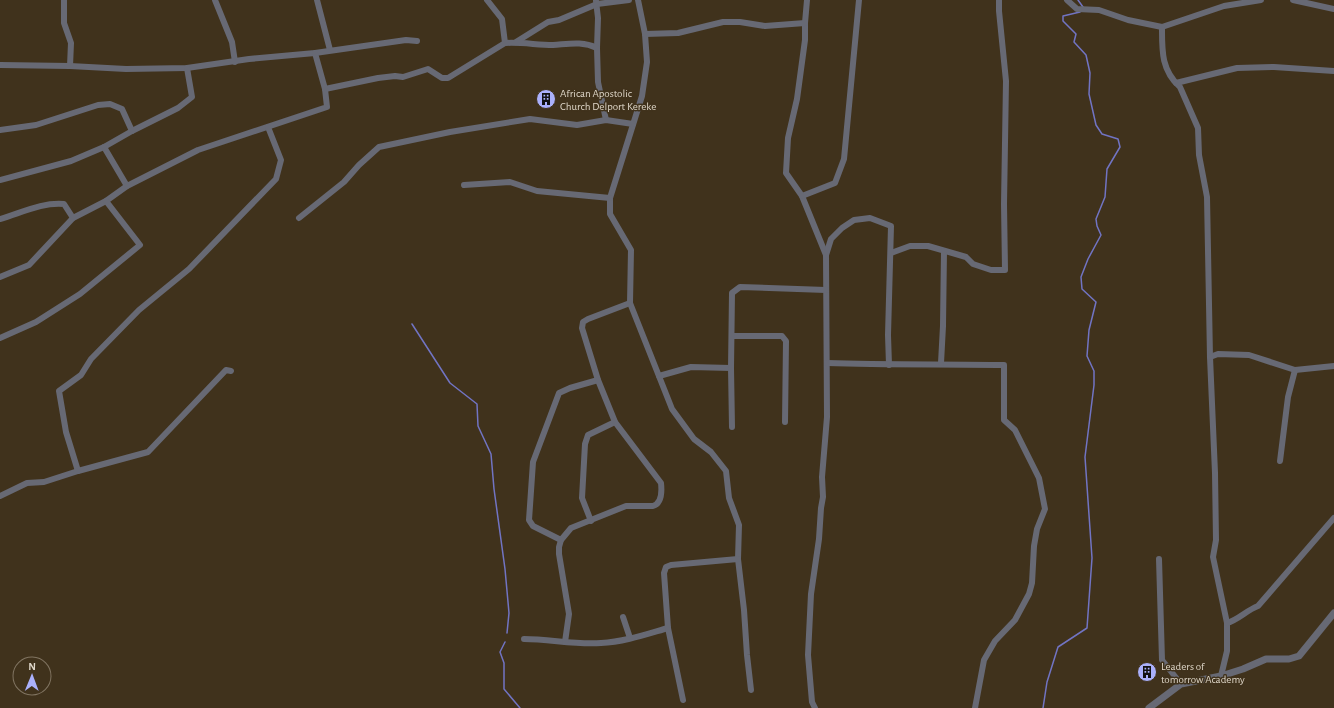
<svg xmlns="http://www.w3.org/2000/svg" width="1334" height="708" font-family="'Alegreya Sans',sans-serif">
  <rect width="100%" height="100%" fill="#40321c"/>
  <g fill="none" stroke-linecap="round" stroke-linejoin="round">
    <g stroke="#7174c3" stroke-width="1.5">
      <polyline points="1078,0 1083,7"/>
      <polyline points="412,324 450,383 477,404 478,426 491,454 494,489 505,569 509,613 507,633"/>
      <polyline points="505,642 500,652 504,663 504,689 520,708"/>
      <polyline points="1043,708 1047,682 1058,647 1087,628 1092,558 1085,457 1094,385 1094,371 1087,356 1089,330 1096,302 1082,289 1081,277 1088,259 1101,235 1097,226 1096,219 1105,197 1107,169 1120,147 1118,139 1102,134 1096,125 1089,94 1090,73 1086,55 1074,42 1076,34 1063,21 1063,16 1080,12"/>
    </g>
    <g stroke="#676974" stroke-width="6">
      <polyline points="64,0 64,23 71,43 70,66"/>
      <polyline points="215,0 232,42 235,62"/>
      <polyline points="317,0 330,50"/>
      <polyline points="487,0 502,19 505,43"/>
      <polyline points="638,0 645,34 647,62 642,96 610,198 610,214 631,250 630,303 672,409 694,439 711,452 726,471 729,498 739,525 738,559 744,610 747,655 751,690"/>
      <polyline points="1067,0 1077,9 1099,10 1128,20 1162,27 1224,6 1261,0"/>
      <polyline points="1293,0 1334,9"/>
      <polyline points="596,1 598,18 597,48 598,82 606,120"/>
      <polyline points="805,23 805,40 797,99 788,138 786,173 802,196 826,255 827,417 822,477 823,497 821,508 819,539 811,594 808,655 812,702 815,708"/>
      <path d="M1162 27C1162 50 1161 70 1180 87L1198 128 1199 155 1207 197 1210 357 1215 473 1216 540 1213 557 1227 623V651L1221 676"/>
      <polyline points="645,34 678,33 723,22 740,22 765,26 805,23 807,0"/>
      <polyline points="516,42 548,22 559,20 597,4 629,0"/>
      <polyline points="0,65 70,66 126,69 187,68 249,59 315,53 406,40 417,41"/>
      <polyline points="1176,83 1237,68 1274,67 1334,71"/>
      <path d="M325 89 378 78 395 76 403 77 428 69 442 78H448L505 43C522 42 537 45 553 45 569 44 582 41 597 48"/>
      <polyline points="0,130 36,125 98,105 110,104 122,109 132,131"/>
      <polyline points="104,147 127,186"/>
      <polyline points="0,180 71,161 104,147 132,131 178,108 192,97 187,68"/>
      <polyline points="464,185 510,182 537,191 610,198"/>
      <polyline points="802,196 835,183 844,159 859,0"/>
      <polyline points="299,218 344,182 359,165 379,147 450,132 530,119 577,125 606,120 633,124"/>
      <path d="M0 219C21 213 42 202 64 204L73 218"/>
      <polyline points="891,253 910,246 928,246 966,257 973,264 991,270 1005,270 1004,204 1006,81 999,11 999,0"/>
      <polyline points="826,255 831,239 842,228 854,220 870,218 891,226 888,335 889,365"/>
      <polyline points="0,277 29,265 73,218 106,201 127,186 198,150 327,107 325,89 315,53"/>
      <polyline points="732,336 782,336 786,341 785,422"/>
      <polyline points="0,338 36,322 80,294 140,245 106,201"/>
      <polyline points="1210,357 1218,354 1249,355 1295,370 1334,366"/>
      <path d="M827 363C886 365 945 364 1004 365V420L1015 430 1039 478 1045 509 1037 529 1034 546 1032 583 1029 594 1015 620 995 641 984 660 975 708"/>
      <polyline points="941,363 943,326 944,251"/>
      <polyline points="659,376 691,367 731,368"/>
      <polyline points="732,427 731,368 732,293 740,287 826,290"/>
      <polyline points="1280,461 1288,397 1295,370"/>
      <polyline points="78,471 66,432 59,391 81,375 91,359 139,310 189,269 276,179 281,160 268,127"/>
      <polyline points="0,496 27,483 44,482 78,471 148,452 226,370 231,371"/>
      <polyline points="591,521 582,498 585,444 588,435 615,422"/>
      <polyline points="561,540 533,526 529,520 533,462 559,393 570,388 598,380"/>
      <polyline points="1159,559 1162,660 1181,684"/>
      <polyline points="623,617 630,638"/>
      <path d="M1227 623C1238 620 1247 610 1258 606L1334 518"/>
      <path d="M524 639C550 639 575 645 601 643 624 642 647 634 668 628"/>
      <path d="M565 642 569 614 559 554V547L561 540 571 528 626 506H653C662 503 662 492 661 483L615 422 598 380 582 328 583 322 588 319 630 303"/>
      <polyline points="683,700 668,628 664,573 666,567 671,565 738,559"/>
    </g>
    <polyline stroke="#676974" stroke-width="7" points="1149,708 1181,684 1221,676 1243,669 1266,659 1289,659 1299,656 1334,613"/>
  </g>
  <defs>
    <g id="building-disc" transform="scale(1)"><circle r="9.5" fill="#aab0fb" stroke="#40321c"/><path d="M-4-6H4V6H1V3H-1V6H-4ZM-2.5-4.3h1.7v1.8h-1.7ZM.8-4.3h1.7v1.8H.8ZM-2.5-1h1.7V.8h-1.7ZM.8-1h1.7V.8H.8Z" fill="#111"/></g>
  </defs>
  <g fill-rule="evenodd">
    <use href="#building-disc" x="546" y="99"/>
    <use href="#building-disc" x="1147" y="672"/>
  </g>
  <g text-anchor="middle" dominant-baseline="central" stroke-width="3" stroke-linejoin="round" paint-order="stroke">
    <g font-size="11" fill="#dfd7c9" stroke="#40321c" text-anchor="start">
      <text x="560" y="93">African Apostolic<tspan x="560" dy="13">Church Delport Kereke</tspan></text>
      <text x="1161" y="666">Leaders of<tspan x="1161" dy="13">tomorrow Academy</tspan></text>
    </g>
  </g>
  <g transform="translate(32 676) rotate(1)"><circle r="19" fill="#40321c" stroke="#807461"/>
  <path d="M0-3L7 15L0 10L-7 15Z" fill="#aab0fb"/>
  <text y="-6" font-size="11" font-weight="bold" text-anchor="middle" fill="#dfd7c9">N</text>
  </g>
</svg>
